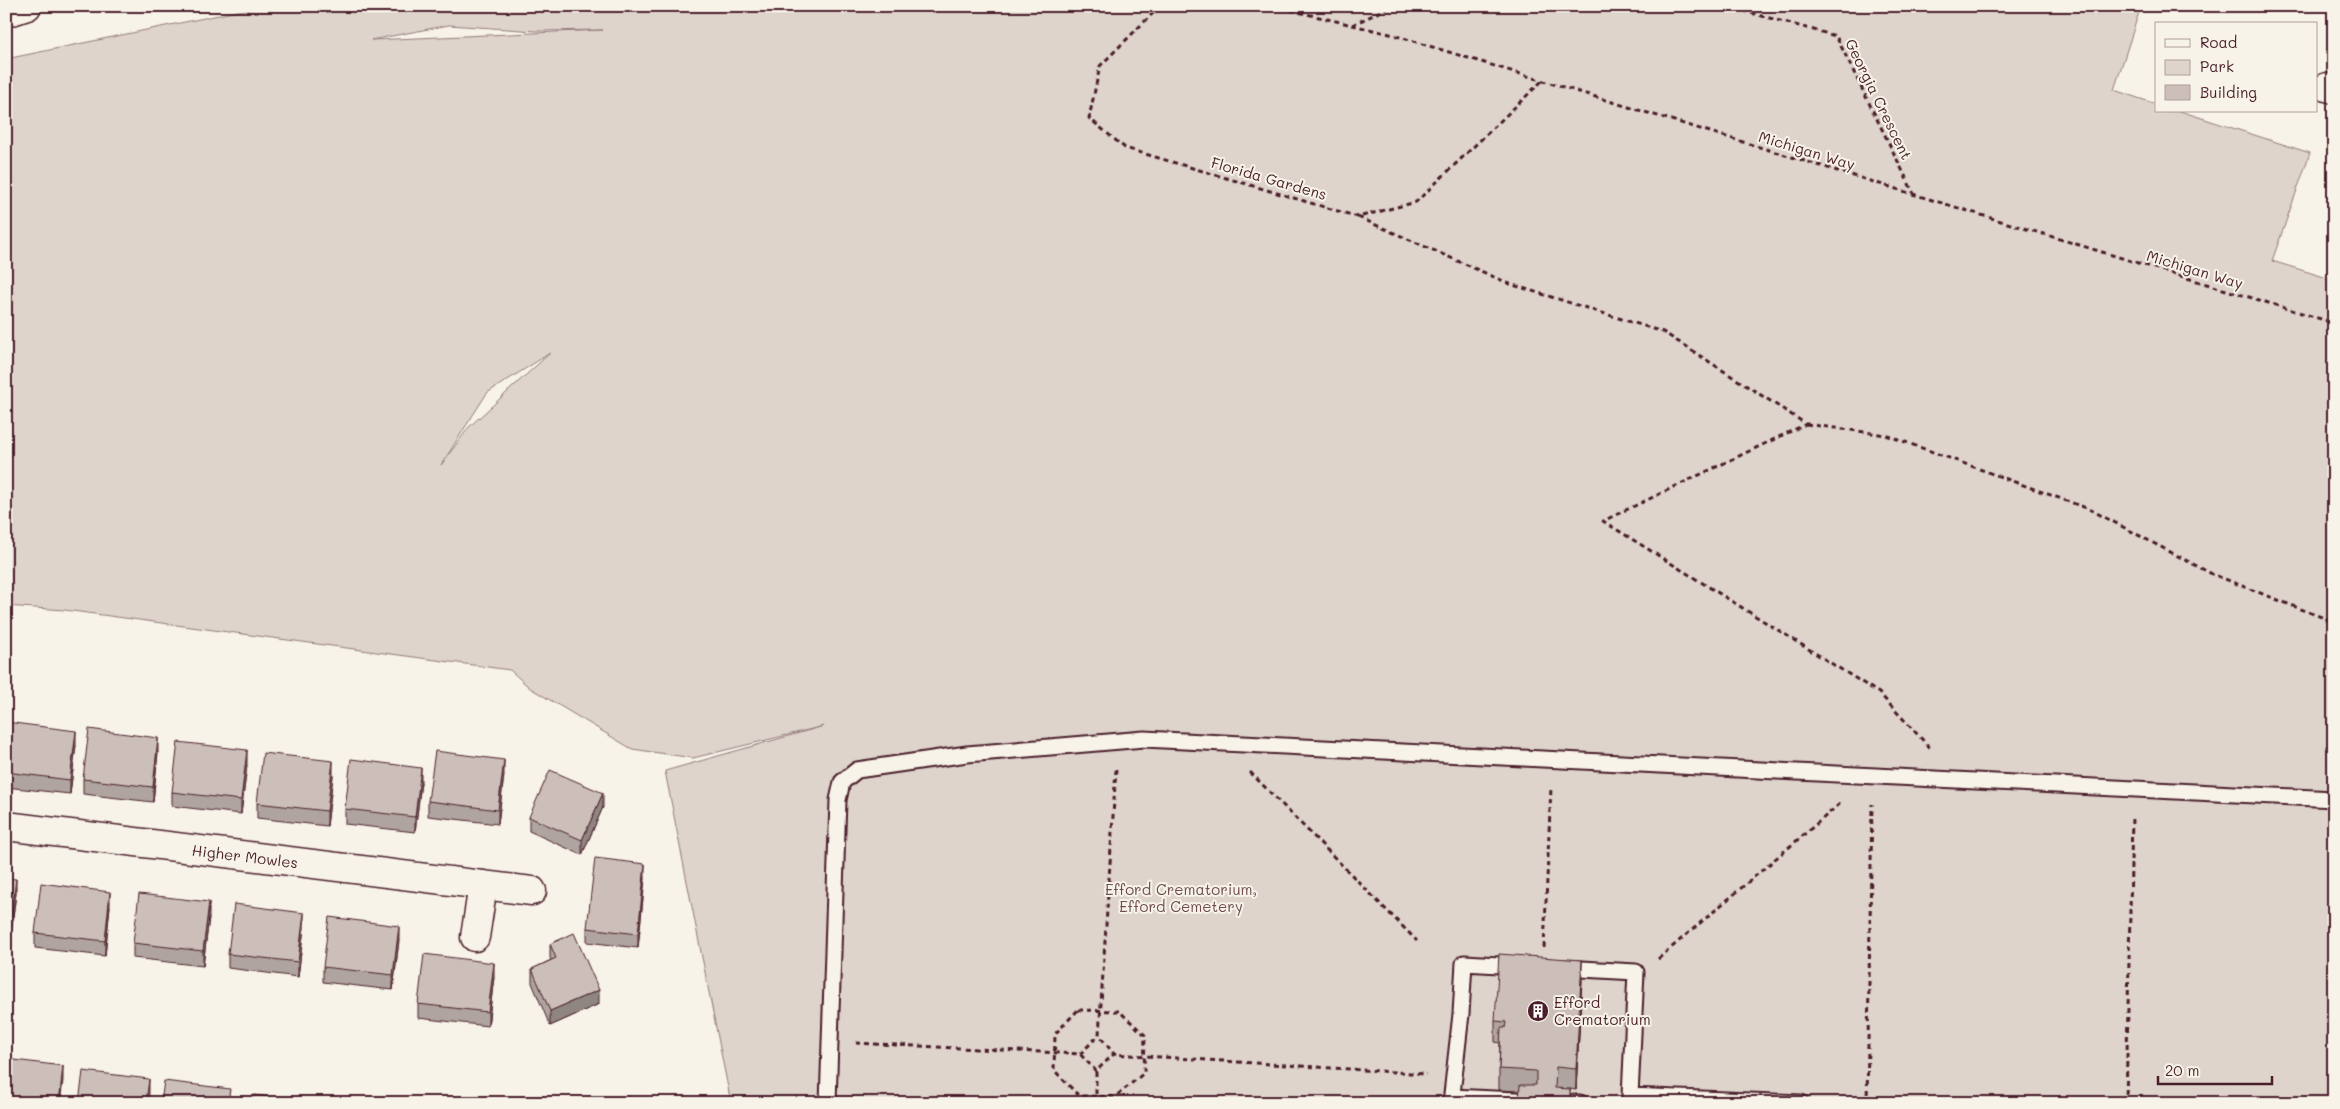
<svg xmlns="http://www.w3.org/2000/svg" width="2340" height="1109" font-family="Mali,sans-serif">
  <rect width="100%" height="100%" fill="#f7f3e8"/>
  <filter id="ink" filterUnits="userSpaceOnUse"><feTurbulence type="fractalNoise" baseFrequency=".02" numOctaves="2"/><feDisplacementMap in="SourceGraphic" scale="10" xChannelSelector="R" yChannelSelector="G"/><feConvolveMatrix kernelMatrix="1 2 1 2 8 2 1 2 1" color-interpolation-filters="sRGB"/></filter>
  <g filter="url(#ink)">
    <path fill="#ded4cc" stroke="#947a7c" fill-rule="evenodd" d="M272 6H2141L2114 90 2156 104V111H2180L2310 153 2272 261 2334 280V1103H731L665 771 824 726 693 758 632 749 530 688 510 670 65 610 6 606V59L238 11ZM449 25 536 31 603 30 371 40ZM550 353 469 427 441 465 487 393Z"/>
    <g fill="none" stroke-linecap="round" stroke-linejoin="round">
      <g stroke="#4a1f2b" stroke-width="19">
        <g id="lane">
          <polyline points="1563,968 1636,972 1630,1096 1801,1103"/>
          <polyline points="1452,1097 1580,1103"/>
          <polyline points="828,1103 838,800 842,782 857,770 967,754 1144,739 2334,799"/>
          <polyline points="1451,1103 1461,1014 1464,963 1517,966"/>
        </g>
      </g>
      <g stroke="#4a1f2b" stroke-width="31">
        <g id="street">
          <polyline points="6,13 27,6"/>
          <polyline points="2327,87 2334,89"/>
          <polyline points="6,826 532,891"/>
          <polyline points="475,937 483,885"/>
        </g>
      </g>
      <g stroke="#4a1f2b" stroke-width="3" stroke-dasharray="5 4" stroke-linecap="butt">
        <polyline points="1160,6 1100,66 1089,118 1125,148 1358,217 1416,202 1542,81"/>
        <polyline points="1273,6 1390,34 2334,323"/>
        <polyline points="1725,6 1836,36 1914,194"/>
        <polyline points="1352,25 1392,6"/>
        <polyline points="1358,217 1510,284 1663,332 1806,424 1603,521 1879,693 1932,750"/>
        <polyline points="1806,424 1886,435 2089,509 2212,574 2334,622"/>
        <polyline points="1116,769 1099,1035 1114,1054 1426,1074"/>
        <polyline points="1250,772 1417,941"/>
        <polyline points="1544,948 1551,787"/>
        <polyline points="1658,959 1842,802"/>
        <polygon points="1078,1010 1119,1011 1145,1035 1144,1073 1115,1097 1079,1096 1054,1070 1055,1034"/>
        <polyline points="856,1043 1080,1054 1096,1071"/>
        <polyline points="1080,1054 1099,1035"/>
        <polyline points="1096,1103 1096,1071 1114,1054"/>
        <polyline points="1867,1103 1872,804"/>
        <polyline points="2126,1103 2132,816"/>
      </g>
      <use href="#lane" stroke="#f7f3e8" stroke-width="15"/>
      <use href="#street" stroke="#f7f3e8" stroke-width="28"/>
    </g>
    <g fill="#afa49f" stroke="#4a1f2b">
      <polygon points="6,722 76,745 70,794 6,787"/>
      <polygon points="158,752 153,802 83,794 83,779"/>
      <polygon points="247,765 241,814 172,806 172,792"/>
      <polygon points="504,775 498,824 428,816 428,801"/>
      <polygon points="333,776 327,826 257,818 257,803"/>
      <polygon points="421,782 415,832 345,824 345,809"/>
      <polygon points="603,807 582,855 529,831 529,817"/>
      <polygon points="6,878 16,893 10,942 6,942"/>
      <polygon points="645,878 638,948 587,942 587,928"/>
      <polygon points="110,906 105,956 35,948 35,933"/>
      <polygon points="209,917 203,966 133,958 133,943"/>
      <polygon points="304,927 298,977 228,968 228,954"/>
      <polygon points="399,940 393,990 323,982 323,967"/>
      <polygon points="550,944 599,1004 550,1026 532,983 532,969 551,960 550,958"/>
      <polygon points="494,977 488,1026 418,1018 418,1004"/>
      <polygon points="1582,980 1576,1090 1570,1089 1570,1103 1519,1091 1499,1090 1499,1069 1500,1043 1495,1042 1495,1021"/>
    </g>
    <g fill="#8f8682" stroke="#4a1f2b">
      <polygon points="76,731 76,745 70,794 70,780"/>
      <polygon points="158,738 158,752 153,802 153,787"/>
      <polygon points="247,750 247,765 241,814 241,800"/>
      <polygon points="504,760 504,775 498,824 498,810"/>
      <polygon points="333,761 333,776 327,826 327,811"/>
      <polygon points="421,768 421,782 415,832 415,817"/>
      <polygon points="603,793 603,807 582,855 582,840"/>
      <polygon points="645,864 645,878 638,948 638,934"/>
      <polygon points="16,879 16,893 10,942 10,928"/>
      <polygon points="110,892 110,906 105,956 105,941"/>
      <polygon points="209,902 209,917 203,966 203,951"/>
      <polygon points="304,913 304,927 298,977 298,962"/>
      <polygon points="399,926 399,940 393,990 393,975"/>
      <polygon points="1582,960 1582,980 1576,1090 1576,1069"/>
      <polygon points="494,963 494,977 488,1026 488,1012"/>
      <polygon points="599,990 599,1004 550,1026 550,1011"/>
      <polygon points="63,1066 63,1081 60,1103 59,1103"/>
      <polygon points="149,1079 149,1094 148,1103 146,1103"/>
    </g>
    <g fill="#ccbfb9" stroke="#4a1f2b">
      <polygon points="6,722 76,731 70,780 6,772"/>
      <polygon points="89,729 158,738 153,787 83,779"/>
      <polygon points="178,742 247,750 241,800 172,792"/>
      <polygon points="435,751 504,760 498,810 428,801"/>
      <polygon points="263,753 333,761 327,811 257,803"/>
      <polygon points="351,759 421,768 415,817 345,809"/>
      <polygon points="550,770 603,793 582,840 529,817"/>
      <polygon points="595,858 645,864 638,934 587,928"/>
      <polygon points="6,878 16,879 10,928 6,927"/>
      <polygon points="41,883 110,892 105,941 35,933"/>
      <polygon points="139,894 209,902 203,951 133,943"/>
      <polygon points="234,904 304,913 298,962 228,954"/>
      <polygon points="329,917 399,926 393,975 323,967"/>
      <polygon points="574,933 599,990 550,1011 532,969 556,958 550,944"/>
      <polygon points="424,954 494,963 488,1012 418,1004"/>
      <polygon points="1499,954 1582,960 1576,1069 1556,1067 1555,1088 1570,1089 1570,1103 1519,1103 1520,1085 1536,1085 1536,1071 1499,1069 1501,1028 1505,1028 1506,1022 1495,1021"/>
      <polygon points="6,1059 63,1066 59,1103 6,1103"/>
      <polygon points="83,1071 149,1079 146,1103 79,1103"/>
      <polygon points="164,1081 230,1089 228,1103 161,1103"/>
      <polygon points="254,1095 315,1103 253,1103"/>
      <polygon points="628,1096 640,1103 624,1103"/>
    </g>
  </g>
  <defs>
    <g id="building-disc" transform="scale(1.125)"><circle r="9.5" fill="#4a1f2b" stroke="#f7f3e8"/><path d="M-4-6H4V6H1V3H-1V6H-4ZM-2.5-4.3h1.7v1.8h-1.7ZM.8-4.3h1.7v1.8H.8ZM-2.5-1h1.7V.8h-1.7ZM.8-1h1.7V.8H.8Z" fill="#fff"/></g>
  </defs>
  <g fill-rule="evenodd">
    <use href="#building-disc" x="1538" y="1011"/>
  </g>
  <g text-anchor="middle" dominant-baseline="central" stroke-width="4" stroke-linejoin="round" paint-order="stroke">
    <g font-size="15" fill="#4a1f2b" stroke="#f7f3e8">
      <text transform="translate(1879 99) rotate(64)">Georgia Crescent</text>
      <text transform="translate(1807 150) rotate(17)">Michigan Way</text>
      <text transform="translate(1269 178) rotate(16)">Florida Gardens</text>
      <text transform="translate(2195 269) rotate(17)">Michigan Way</text>
      <text transform="translate(245 856) rotate(7)">Higher Mowles</text>
    </g>
    <g font-size="15" fill="#6f4c53" stroke="#f7f3e8">
      <text x="1181" y="889">Efford Crematorium,<tspan x="1181" dy="17">Efford Cemetery</tspan></text>
    </g>
    <g font-size="15" fill="#4a1f2b" stroke="#f7f3e8" text-anchor="start">
      <text x="1554" y="1002">Efford<tspan x="1554" dy="17">Crematorium</tspan></text>
    </g>
  </g>
  <rect width="2340" height="1109" fill="none" stroke="#f7f3e8" stroke-width="25"/>
  <rect x="12" y="12" width="2315" height="1084" fill="none" stroke="#4a1f2b" stroke-width="2" filter="url(#ink)"/>
  <rect x="2155" y="22" width="162" height="90" fill="#f7f3e8" stroke="#b29e9c"/>
  <rect x="2165" y="39" width="25" height="8" fill="#f7f3e8" stroke="#b29e9c"/>
  <text x="2200" y="48" font-size="15" fill="#4a1f2b">Road</text>
  <rect x="2165" y="60" width="25" height="15" fill="#ded4cc" stroke="#b29e9c"/>
  <text x="2200" y="72" font-size="15" fill="#4a1f2b">Park</text>
  <rect x="2165" y="85" width="25" height="15" fill="#ccbfb9" stroke="#b29e9c"/>
  <text x="2200" y="98" font-size="15" fill="#4a1f2b">Building</text>
  <path d="M2158 1076v8h114v-8" fill="none" stroke="#4a1f2b" stroke-width="2.5"/>
  <text x="2165" y="1076" font-size="15" fill="#4a1f2b" stroke="#f7f3e8" stroke-width="4" paint-order="stroke">20 m</text>
</svg>
